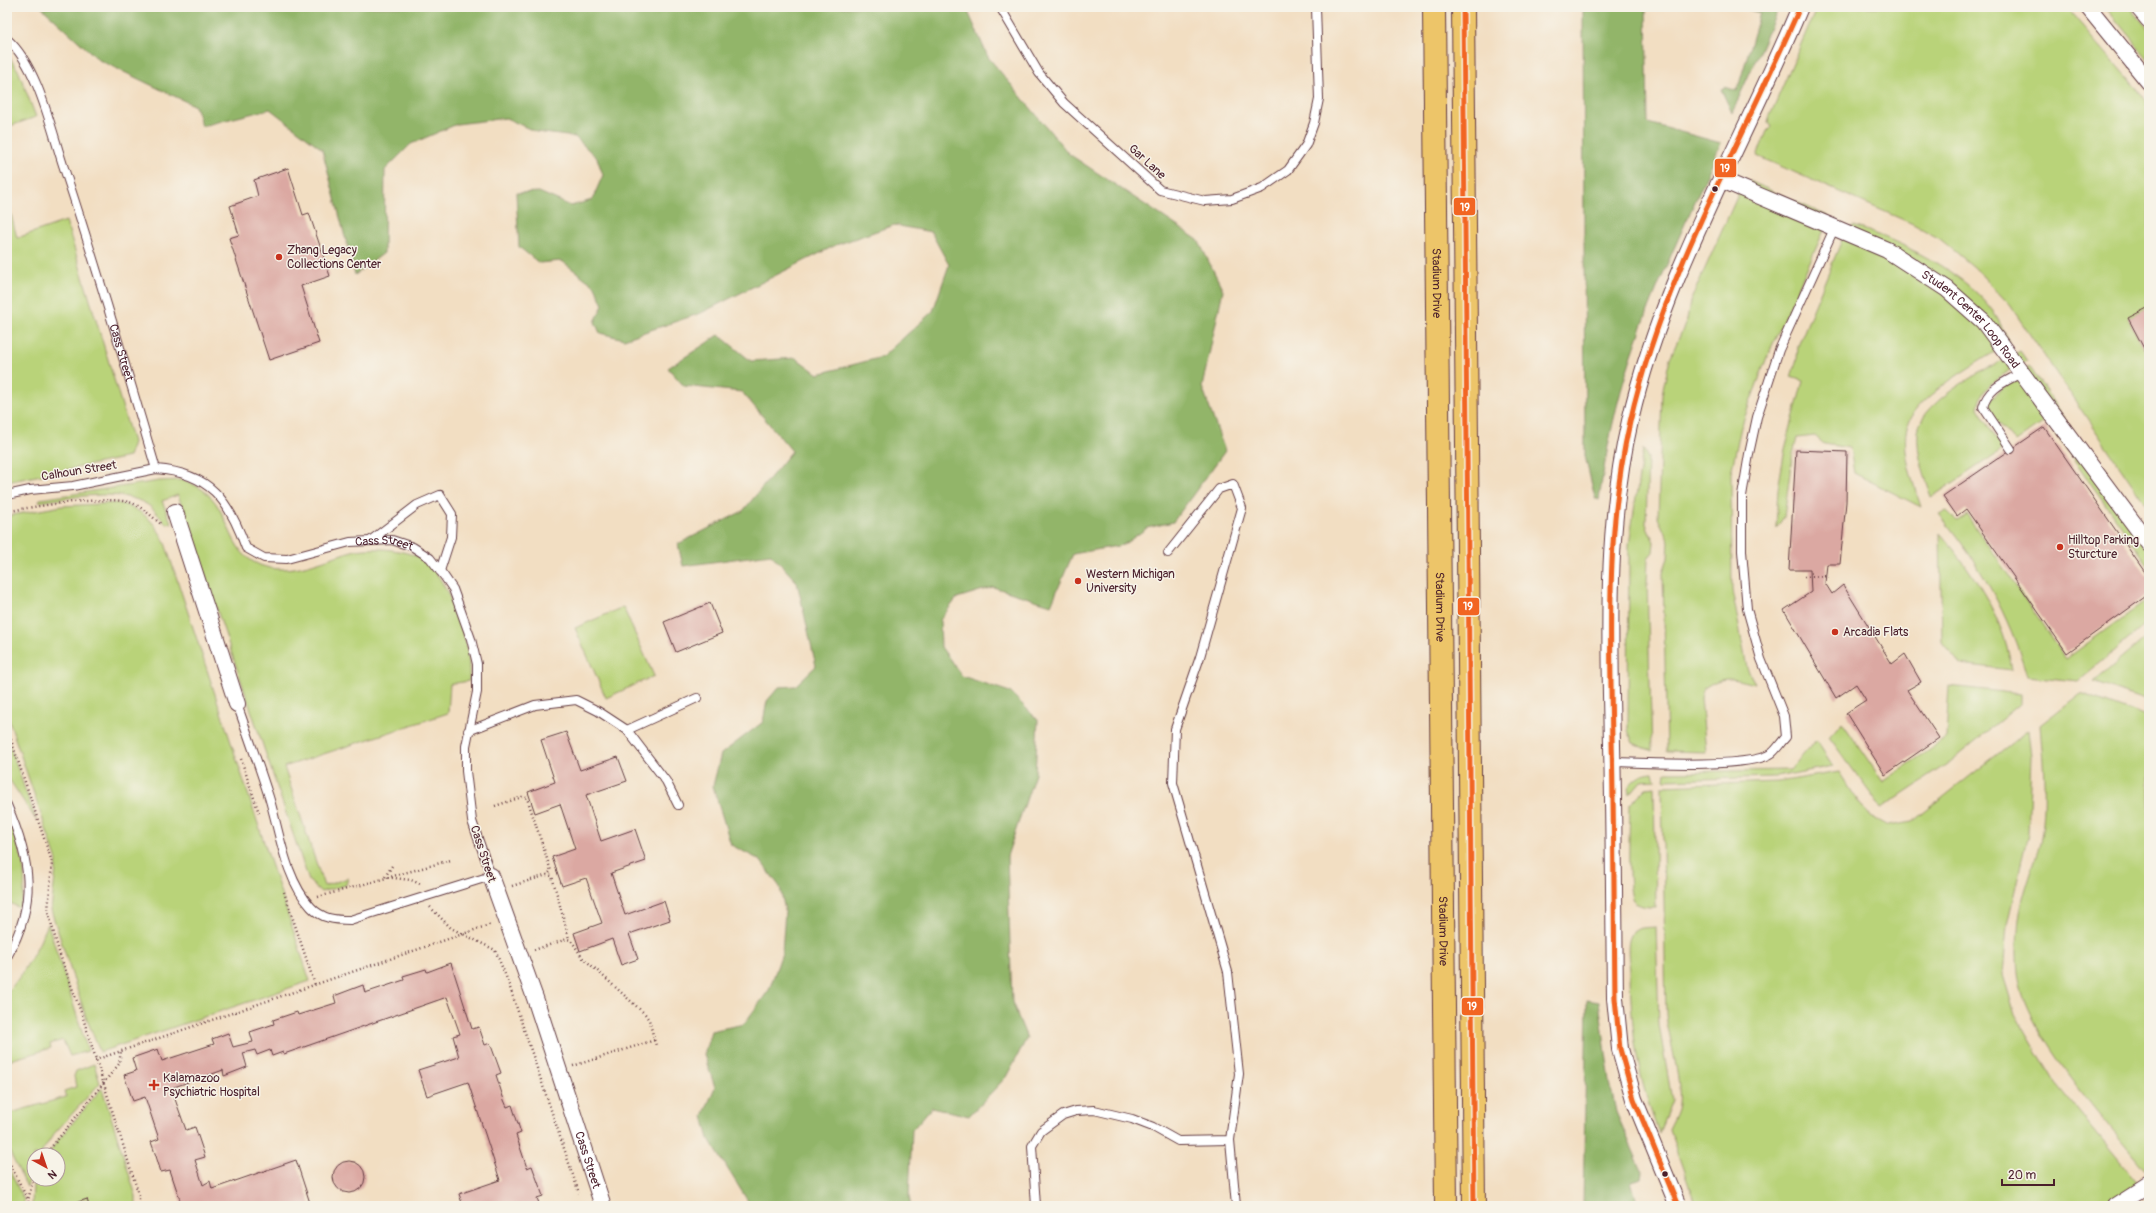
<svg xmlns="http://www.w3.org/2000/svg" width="2156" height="1213" font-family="Pangolin,sans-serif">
  <rect width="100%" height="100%" fill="#f7f3e8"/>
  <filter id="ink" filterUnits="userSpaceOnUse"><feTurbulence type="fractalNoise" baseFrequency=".025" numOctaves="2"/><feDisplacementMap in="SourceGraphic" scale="8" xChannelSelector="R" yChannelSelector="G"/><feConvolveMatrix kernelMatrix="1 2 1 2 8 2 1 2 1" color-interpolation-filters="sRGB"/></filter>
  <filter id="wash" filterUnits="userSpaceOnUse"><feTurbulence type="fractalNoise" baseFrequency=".012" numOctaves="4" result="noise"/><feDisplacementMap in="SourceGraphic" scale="16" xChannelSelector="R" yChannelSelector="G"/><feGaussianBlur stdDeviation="0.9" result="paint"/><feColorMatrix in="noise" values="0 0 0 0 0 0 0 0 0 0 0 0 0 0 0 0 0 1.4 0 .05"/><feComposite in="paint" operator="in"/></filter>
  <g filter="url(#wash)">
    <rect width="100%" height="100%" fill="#f2dec2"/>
    <g fill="#b9d379" stroke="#827952">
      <polygon points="1817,7 2066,7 2149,103 2149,307 2128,318 2149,358 2149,509 2009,304 1974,267 1940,239 1913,224 1757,156 1767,131 1771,127 1768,122 1769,118"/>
      <polygon points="2105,7 2130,7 2149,30 2149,60"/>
      <polygon points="7,54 18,70 36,117 7,127"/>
      <path d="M1745 179 1830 217 1767 357 1741 427 1731 473 1732 590 1747 668 1755 684C1732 678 1722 675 1703 689L1701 698 1706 752 1667 751 1663 572 1668 558 1669 541 1658 518 1662 394 1670 358 1687 320 1690 302Z"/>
      <polygon points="7,199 17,238 66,221 133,442 129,457 7,482"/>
      <path d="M1854 226C1900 241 1963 271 1992 310 1999 320 2004 332 2010 342 1984 360 1918 394 1908 423 1900 449 1913 482 1921 507L1854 473 1850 448 1824 444 1815 436 1797 438 1792 458 1784 517 1776 528 1778 489 1785 449 1803 381 1791 377 1797 359 1798 346 1844 235 1848 229Z"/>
      <path d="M2020 351 2027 361C2007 373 1981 383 1978 408L2003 449 1932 497C1925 477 1916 454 1918 432 1921 399 1994 365 2020 351Z"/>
      <polygon points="2029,366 2149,545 2149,566 2046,420 2015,442 1994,419 1988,407 1990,399"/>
      <polygon points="1643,449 1648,458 1646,524 1654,542 1653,552 1648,558 1647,583 1652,751 1633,743 1628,730 1629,545"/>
      <path d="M181 480C236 494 219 549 260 565 290 577 323 559 352 551 371 546 412 549 428 563 436 571 444 585 449 596 461 622 471 653 469 681L450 684 448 713 284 767 324 886 348 878 346 885 321 892 309 881 178 495 162 501 172 524 165 523C160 517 154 509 148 505 120 487 71 498 39 502L40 499 159 481Z"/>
      <path d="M117 503C141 508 155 521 165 543L310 981 100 1052 86 1017 51 910 57 861 7 715V516L62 506Z"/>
      <path d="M1947 511 1957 521 1967 515 2066 659 2149 598V621L2078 681 2027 676C2009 614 1980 564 1939 514Z"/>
      <path d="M1940 533C1973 571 2005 620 2012 670L1960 664 1942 642Z"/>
      <polygon points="623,607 654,676 606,698 575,628"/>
      <polygon points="2149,635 2149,702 2094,682"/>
      <polygon points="1949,686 2020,694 2020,704 1950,762 1881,808 1829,737 1842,722 1883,782 1946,738"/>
      <path d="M2081 693 2149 718V1175C2111 1127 2023 1032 2018 973 2016 955 2017 932 2020 913 2024 889 2034 866 2040 843 2048 804 2043 764 2040 725Z"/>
      <path d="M2028 730 2031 757 2028 833 2007 925 2003 975 2015 1014 2056 1084 2138 1184 2103 1206H1696L1669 1129C1672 1122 1676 1116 1678 1109 1684 1086 1669 1041 1666 1015L1662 786 1778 782 1839 772 1856 798 1871 817 1888 826 1912 822Z"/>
      <polygon points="7,739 36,820 7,776"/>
      <polygon points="1816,740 1833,766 1776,777 1665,780 1666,772 1790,770"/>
      <path d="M1653 773 1655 780 1641 781 1630 794 1629 786C1636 777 1642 774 1653 773Z"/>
      <path d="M1654 787 1656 907C1648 907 1638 907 1633 900 1626 889 1630 821 1630 804L1646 788Z"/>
      <path d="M7 814C17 842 33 878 19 908L7 901Z"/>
      <path d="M48 924 88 1051 70 1056 63 1040 50 1044 51 1048 7 1061V993C25 972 37 949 48 924Z"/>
      <path d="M1656 927 1659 1025 1672 1100 1659 1133C1637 1077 1631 1031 1630 971 1629 961 1626 944 1631 935 1636 926 1648 928 1656 927Z"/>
      <polygon points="94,1064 100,1083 53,1135 40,1155 34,1155 34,1164 27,1187 7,1147 7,1114 66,1097 64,1091 76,1087 74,1076 76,1071"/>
      <polygon points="102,1088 136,1196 136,1206 89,1206 86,1199 66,1206 32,1206 33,1185 36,1179 58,1179 58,1155 48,1155 58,1140"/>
      <polygon points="7,1165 24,1200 24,1206 7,1206"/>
    </g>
    <g fill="#92b569" stroke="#6e6a4a">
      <polygon points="41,7 966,7 988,57 1069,154 1198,240 1223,290 1202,387 1225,451 1173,522 1147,528 1123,545 1073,554 1051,605 993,587 957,598 940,620 941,647 962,676 1010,692 1038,720 1035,774 1007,856 1012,1002 1027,1038 1006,1077 969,1116 932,1107 912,1130 909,1197 911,1206 751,1206 709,1139 703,1116 715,1087 704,1055 711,1031 744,1024 769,990 782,953 785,911 780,887 760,860 731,845 713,786 721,754 763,722 767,701 779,687 795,686 816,666 797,582 771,554 683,566 678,544 743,511 792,451 742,392 684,386 668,368 719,335 751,361 796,358 818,374 882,357 933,311 949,265 931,232 894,225 836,245 701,313 624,339 600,333 595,322 603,305 595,286 562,261 539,263 519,247 516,193 539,192 571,206 592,200 603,175 597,158 575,137 536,132 506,118 457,124 411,144 385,170 384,253 355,275 322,149 270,109 202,126 195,106 99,60"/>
      <path d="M1583 7H1646L1648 123 1721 143C1691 213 1656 282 1632 355 1616 402 1606 451 1599 500L1595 498 1585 456Z"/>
      <polygon points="1739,7 1779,7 1732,113 1721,89 1725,87 1737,91 1760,13"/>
      <polygon points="1587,1000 1599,1002 1610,1082 1616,1112 1642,1171 1641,1178 1631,1181 1638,1206 1583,1206"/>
    </g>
    <g id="blocks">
      <g fill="#dba8a2">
        <polygon points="288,168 303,215 309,213 330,276 301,286 319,343 269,360 229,238 239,235 230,206 258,196 254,180"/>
        <polygon points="2149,307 2149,358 2128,318"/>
        <polygon points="2044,427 2149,578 2149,594 2067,653 1966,509 1957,516 1943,496"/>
        <polygon points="1796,450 1847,452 1846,502 1840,564 1827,564 1825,583 1832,594 1843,585 1892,664 1905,654 1921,682 1907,690 1939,738 1885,775 1846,713 1866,700 1856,684 1836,698 1784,610 1811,592 1810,570 1789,570"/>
        <polygon points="710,603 722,633 676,652 664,622"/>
        <polygon points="566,732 580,770 618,757 627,781 586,795 601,841 635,829 646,861 611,873 625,915 664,901 670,920 629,934 638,959 621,965 612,939 580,951 574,933 602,923 586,878 562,886 552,857 575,849 560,804 535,813 528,792 555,782 541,740"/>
        <polygon points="451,963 472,1029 479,1027 485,1045 490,1043 501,1073 496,1075 504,1100 507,1107 512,1105 521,1133 516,1135 527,1168 532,1166 543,1196 537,1198 540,1206 463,1206 459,1194 500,1180 468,1082 427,1096 418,1070 459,1057 453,1036 460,1034 447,997 284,1054 283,1052 272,1056 270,1050 257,1055 255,1050 243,1053 247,1067 224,1076 223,1070 215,1073 171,1088 186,1130 195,1127 205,1157 195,1160 203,1185 210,1181 212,1189 296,1160 311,1206 182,1206 170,1170 161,1172 156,1156 151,1142 159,1139 145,1097 133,1101 124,1075 136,1071 132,1058 158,1049 162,1061 214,1044 212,1039 228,1033 233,1047 253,1042 250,1032 274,1024 273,1020 297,1012 298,1015 336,1003 334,996 363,985 365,993 404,980 403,976 426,969 427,972"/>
        <circle cx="349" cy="1177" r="16"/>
        <polygon points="87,1199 89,1206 67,1206"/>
      </g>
    </g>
  </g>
  <g filter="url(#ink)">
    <use href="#blocks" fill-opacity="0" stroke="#633c42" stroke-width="1"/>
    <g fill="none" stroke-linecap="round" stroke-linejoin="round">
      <g stroke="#633c42" stroke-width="10">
        <g id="lane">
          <polyline points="1000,7 1039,73 1064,103 1160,190 1205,201 1232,199 1262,188 1288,170 1306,145 1314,123 1319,99 1316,7"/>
          <path id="s1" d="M7 39C38 66 51 129 64 168 97 267 126 368 156 469"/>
          <path d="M2011 449 1983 407C1988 388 2005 382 2021 373"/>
          <path id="s2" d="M7 495 30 490 73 486 156 469C210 473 229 500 246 548L264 558 287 559 350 542 392 540 413 547 430 558 444 576 453 589 471 639 477 664V692L466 746V771L472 821 491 876 350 920C335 920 322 919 311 907 285 879 280 833 269 797 259 766 248 735 237 704"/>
          <polyline points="370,541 417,505 440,495 452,514 451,537 440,571"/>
          <polyline points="627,730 697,698"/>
          <polyline points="468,731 535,705 576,700 598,711 627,730 666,781 678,805"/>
          <path d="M1613 762C1642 763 1751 769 1772 753 1777 749 1781 742 1786 737L1784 716 1761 659 1747 609 1742 551V496L1749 454 1757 417 1779 350 1833 231 1834 226"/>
          <path d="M7 805C31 861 38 902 7 957"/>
          <polyline points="1230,1140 1236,1206"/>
          <polyline points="1036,1206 1032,1146 1041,1131 1063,1115 1076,1111 1094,1110 1132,1119 1153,1127 1178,1141 1230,1140 1239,1074 1228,972 1173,783 1175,729 1200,657 1242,508 1233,484 1219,489 1168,553"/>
        </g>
      </g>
      <g stroke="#633c42" stroke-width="18">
        <g id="street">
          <polyline points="2088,7 2149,82"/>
          <polyline points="2138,7 2149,20"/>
          <path id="s3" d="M1722 180 1887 250 1947 289 1983 321 2149 544"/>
          <polyline points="175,512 237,704"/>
          <path id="s4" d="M491 876 535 998 603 1206"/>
          <path d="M1678 1206 1634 1099 1620 1049 1615 998C1614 913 1614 829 1612 745 1610 637 1605 528 1630 421 1663 276 1743 144 1800 7"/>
          <polyline points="2116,1206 2149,1185"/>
        </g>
      </g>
      <g stroke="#633c42" stroke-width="24">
        <g id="primary">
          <path id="s5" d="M1434 7 1446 1206"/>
          <polyline points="1463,7 1474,1206"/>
        </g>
      </g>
      <g stroke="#633c42" stroke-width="2.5" stroke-dasharray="1 3" stroke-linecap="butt">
        <path d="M7 512C31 506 111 495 132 503 144 508 152 517 162 525"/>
        <polyline points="1804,577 1831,576"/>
        <polyline points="7,728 52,862 48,911 59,952 83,1018 130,1167 139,1195 139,1206"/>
        <polyline points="241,759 259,813"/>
        <polyline points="495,806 522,797 527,798 551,871 548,874"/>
        <polyline points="392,866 385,877 411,880 420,884"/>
        <polyline points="512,886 547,875 552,876 569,939"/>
        <polyline points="284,892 315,985"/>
        <polyline points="318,897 451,860"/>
        <polyline points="430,907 451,928 495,950 507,979 579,1193"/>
        <polyline points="534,950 567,939 571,940 582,957 645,1014 649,1020 656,1046"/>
        <polyline points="95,1060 492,924"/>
        <polyline points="573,1066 655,1040"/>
        <polyline points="45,1155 119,1064 121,1051"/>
        <polyline points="7,1158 28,1200"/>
        <polyline points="29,1206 28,1200 34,1177"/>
      </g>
      <use href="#lane" stroke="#fff" stroke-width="8"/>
      <use href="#street" stroke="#fff" stroke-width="16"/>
      <use href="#primary" stroke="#edc569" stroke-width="22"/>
      <g stroke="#f7f3e8" stroke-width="8">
        <g id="bus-1">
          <polyline points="1463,7 1474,1206"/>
          <path d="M1678 1206 1634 1099 1620 1049 1615 998C1614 912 1614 826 1612 740 1610 634 1606 526 1630 422 1663 276 1741 143 1800 7"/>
        </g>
      </g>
      <use href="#bus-1" stroke="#f26522" stroke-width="5"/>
    </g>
  </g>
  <g fill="#4a1f2b" stroke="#f7f3e8" stroke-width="1.5">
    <circle cx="1715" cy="189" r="3.5"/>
    <circle cx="1665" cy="1174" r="3.5"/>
  </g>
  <g fill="#c8321e" stroke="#f7f3e8" stroke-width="1.5">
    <circle cx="279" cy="257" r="4"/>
    <circle cx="2060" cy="547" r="4"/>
    <circle cx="1078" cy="581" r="4"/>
    <circle cx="1835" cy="632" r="4"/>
    <path d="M152 1079h4v4h4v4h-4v4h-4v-4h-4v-4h4z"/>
  </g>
  <g text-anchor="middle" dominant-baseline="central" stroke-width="3" stroke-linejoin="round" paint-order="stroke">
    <g font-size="12" fill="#4a1f2b" stroke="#f7f3e8">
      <text transform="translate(1147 162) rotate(42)">Gar Lane</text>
      <text stroke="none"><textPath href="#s5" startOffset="276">Stadium Drive</textPath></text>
      <text stroke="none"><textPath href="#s3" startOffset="289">Student Center Loop Road</textPath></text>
      <text stroke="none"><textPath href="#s1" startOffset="336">Cass Street</textPath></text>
      <text transform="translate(79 471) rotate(-9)">Calhoun Street</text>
      <text stroke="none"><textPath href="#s2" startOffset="424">Cass Street</textPath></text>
      <text stroke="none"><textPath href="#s5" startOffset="600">Stadium Drive</textPath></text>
      <text transform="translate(483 854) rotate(72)">Cass Street</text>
      <text stroke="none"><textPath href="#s5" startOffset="924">Stadium Drive</textPath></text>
      <text stroke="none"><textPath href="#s4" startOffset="300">Cass Street</textPath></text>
    </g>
    <g font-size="12" fill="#4a1f2b" stroke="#f7f3e8" text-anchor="start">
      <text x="287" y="250">Zhang Legacy<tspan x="287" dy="14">Collections Center</tspan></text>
      <text x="2068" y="540">Hilltop Parking<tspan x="2068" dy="14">Sturcture</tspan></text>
      <text x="1086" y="574">Western Michigan<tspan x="1086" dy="14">University</tspan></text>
      <text x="1843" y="632">Arcadia Flats</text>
      <text x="163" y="1078">Kalamazoo<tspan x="163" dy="14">Psychiatric Hospital</tspan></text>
    </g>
  </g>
  <g stroke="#f7f3e8" stroke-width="1.5">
    <rect x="1714" y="158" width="23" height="20" rx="4" fill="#f26522"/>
    <rect x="1453" y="197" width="23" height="19" rx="4" fill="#f26522"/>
    <rect x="1457" y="597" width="23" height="19" rx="4" fill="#f26522"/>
    <rect x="1461" y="997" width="23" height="19" rx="4" fill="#f26522"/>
  </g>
  <g font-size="11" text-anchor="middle" font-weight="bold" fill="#fff">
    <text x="1725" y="172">19</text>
    <text x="1465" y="211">19</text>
    <text x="1468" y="610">19</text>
    <text x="1472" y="1010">19</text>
  </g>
  <rect width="2156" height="1213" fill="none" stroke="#f7f3e8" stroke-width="24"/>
  <g transform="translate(46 1167) rotate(140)"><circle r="19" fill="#f7f3e8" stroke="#b29e9c"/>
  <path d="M0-3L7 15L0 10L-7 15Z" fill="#c8321e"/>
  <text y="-6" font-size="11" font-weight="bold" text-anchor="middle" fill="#4a1f2b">N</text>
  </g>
  <path d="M2002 1179v6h52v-6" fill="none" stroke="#4a1f2b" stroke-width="2"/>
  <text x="2008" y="1179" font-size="12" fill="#4a1f2b" stroke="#f7f3e8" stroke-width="3" paint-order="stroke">20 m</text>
</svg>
